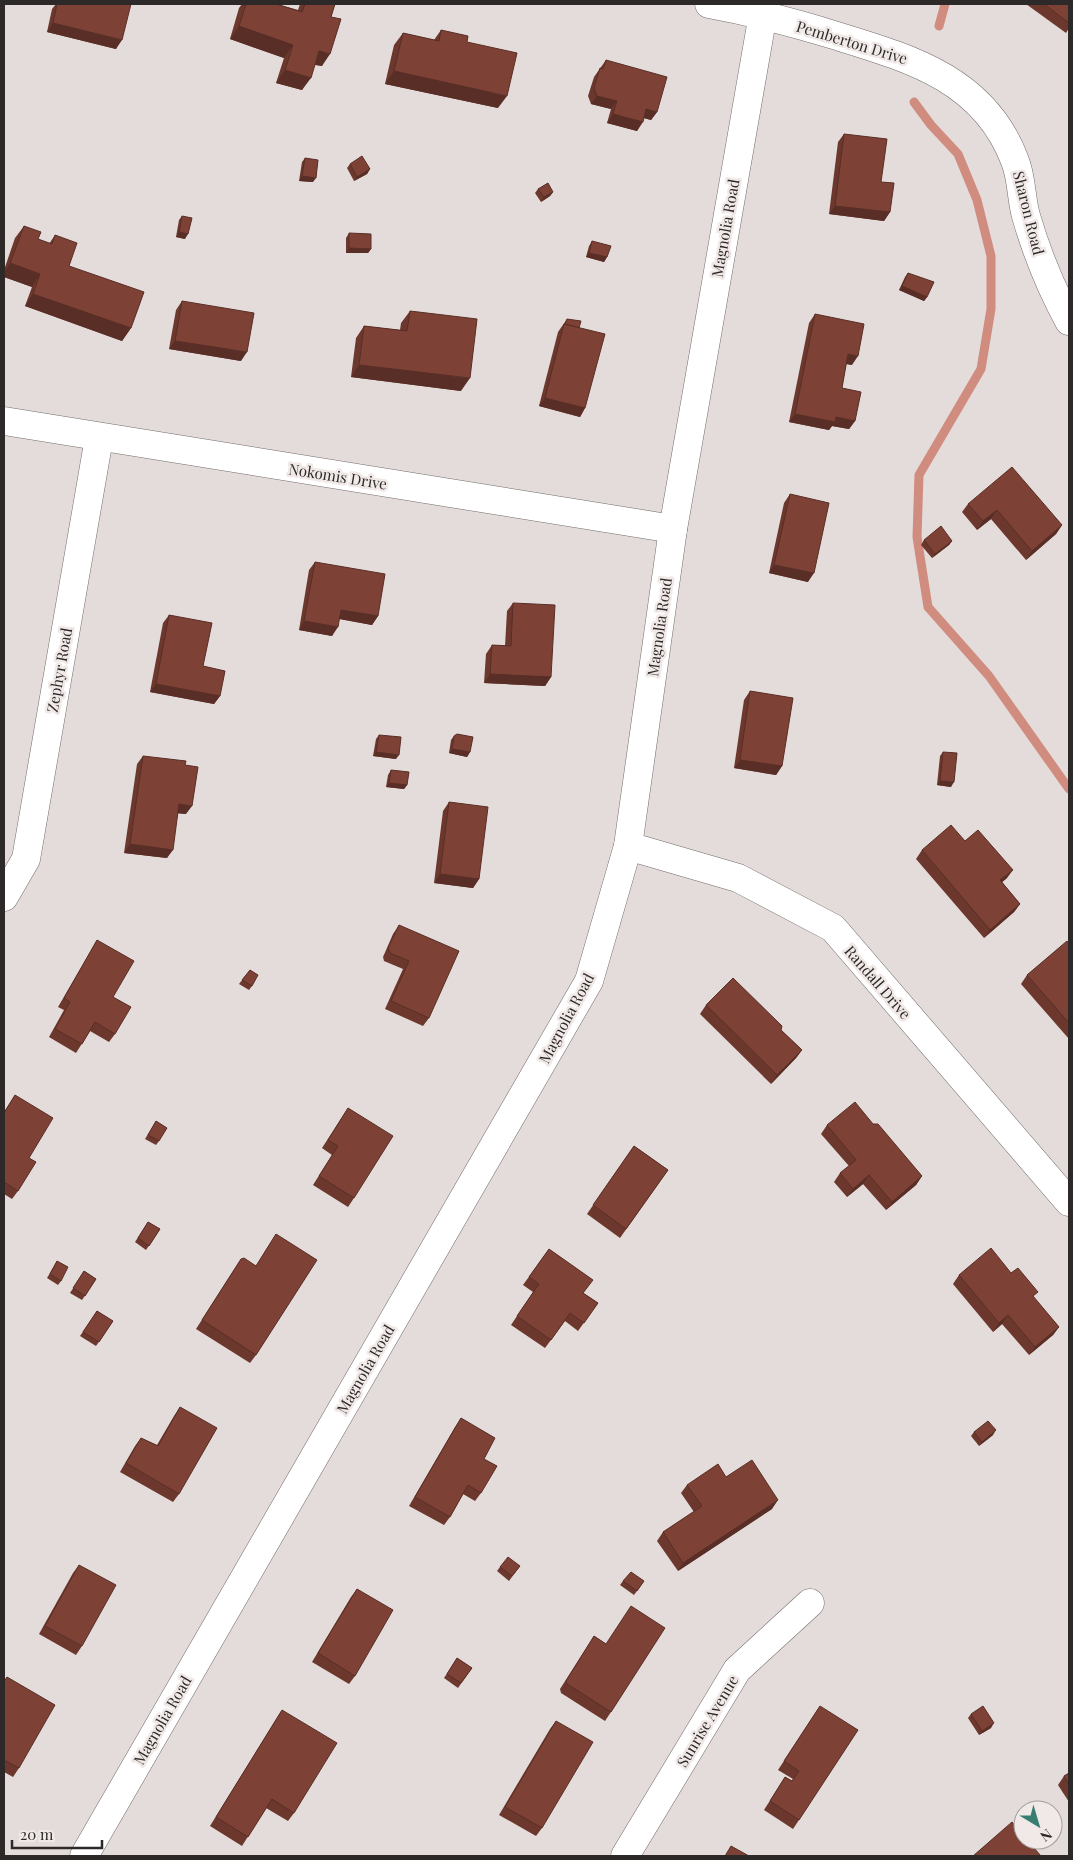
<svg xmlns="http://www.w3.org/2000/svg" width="1073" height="1860" font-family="'Playfair Display',serif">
  <rect width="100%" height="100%" fill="#e4dcda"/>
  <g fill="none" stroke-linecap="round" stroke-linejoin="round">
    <g stroke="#d08c7e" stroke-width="9">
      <polyline points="939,26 945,4"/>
      <polyline points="914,102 931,125 958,154 977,200 991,256 991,309 981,369 919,475 917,537 928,607 989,676 1069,789"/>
    </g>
    <g stroke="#736c6b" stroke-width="29">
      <g id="minor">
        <path d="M709 4C753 12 795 23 837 36 912 59 985 80 1015 161 1022 178 1021 199 1026 216 1037 254 1051 288 1069 321"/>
        <polyline points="4,421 673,529"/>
        <polyline points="628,846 738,878 833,928 1069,1202"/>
        <polyline points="4,897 26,859 99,438"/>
        <polyline points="84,1856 589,981 628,846 673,529 763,14"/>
        <polyline points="625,1856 737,1670 810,1603"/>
      </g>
    </g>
    <use href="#minor" stroke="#fff" stroke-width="28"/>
  </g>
  <g fill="#6c382e">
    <polygon points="56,4 131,4 116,49 47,32 52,9"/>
    <polygon points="242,4 276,4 298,10 300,4 335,4 331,17 322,66 315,65 302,90 276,83 284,58 230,39 239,8"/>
    <polygon points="1026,4 1069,4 1069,28 1066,33"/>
    <polygon points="441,30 467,42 498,108 385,84 394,45 403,33 434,40"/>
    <polygon points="606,60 657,112 651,120 644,118 637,131 607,123 611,109 591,104 588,96 594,77"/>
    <polygon points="844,134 881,182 890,212 884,221 829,214 838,142"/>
    <polygon points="305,158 313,182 299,181 302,162"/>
    <polygon points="350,164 370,169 367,174 354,181 347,168"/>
    <polygon points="538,189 553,192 550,196 541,202 535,193"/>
    <polygon points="182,216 185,239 176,237 179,220"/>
    <polygon points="24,226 38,239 49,244 55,235 69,266 131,328 122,341 25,306 32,287 4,277 4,270 15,238"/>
    <polygon points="349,233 371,249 368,253 346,253 346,238"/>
    <polygon points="592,241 607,257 604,262 586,257 589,246"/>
    <polygon points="908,273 927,297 924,301 899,290 905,277"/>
    <polygon points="182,301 241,361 169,349 176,310"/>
    <polygon points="410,311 461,391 351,377 356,338 364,326 400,330 401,323"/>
    <polygon points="815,314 852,365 846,364 842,388 855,421 849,429 832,426 829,430 789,422 809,323"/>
    <polygon points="567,319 579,328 585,408 580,417 539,406 558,332"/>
    <polygon points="790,494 808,582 769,573 784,503"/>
    <polygon points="968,504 1062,525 1056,534 1026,560 991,519 977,530 962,512"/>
    <polygon points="924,540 952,541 949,545 932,558 921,545"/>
    <polygon points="315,562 378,616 372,625 339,619 332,636 299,630 309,570"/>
    <polygon points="513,603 551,677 545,686 484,683 486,654 492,645 505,646 507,611"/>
    <polygon points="169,615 203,666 220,696 214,704 150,692 163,623"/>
    <polygon points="750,691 782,766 776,775 734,768 744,700"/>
    <polygon points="379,735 396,759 373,756 376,739"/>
    <polygon points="454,736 470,752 467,757 449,753 451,740"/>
    <polygon points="943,752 951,787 937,785 940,756"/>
    <polygon points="143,756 185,765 186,814 178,813 167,858 124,853 137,764"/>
    <polygon points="391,770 407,785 404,789 386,787 388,775"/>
    <polygon points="449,802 479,879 473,888 434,883 443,811"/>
    <polygon points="965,841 1007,878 1002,882 1020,904 1014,912 984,938 916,859 922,850"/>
    <polygon points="399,925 429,1018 423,1026 385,1009 403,969 384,961 383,957 393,934"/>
    <polygon points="97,940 113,997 115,1034 109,1042 90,1031 76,1053 49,1037 64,1010 58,1007 92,949"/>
    <polygon points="1069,944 1069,1039 1021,984 1027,975"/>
    <polygon points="250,970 252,986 249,990 239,984"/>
    <polygon points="706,1005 781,1030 802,1050 796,1058 771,1084 700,1014"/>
    <polygon points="15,1095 29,1158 18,1191 12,1199 4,1194 4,1112"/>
    <polygon points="348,1108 354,1198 348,1207 313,1185 332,1155 322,1148"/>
    <polygon points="156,1121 159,1141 156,1145 145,1139"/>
    <polygon points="873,1124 922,1176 916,1185 886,1210 863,1184 847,1197 834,1182 840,1173 849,1166 821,1134 827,1125"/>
    <polygon points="634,1146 668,1170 620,1238 587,1214"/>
    <polygon points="148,1222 160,1229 146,1250 135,1242"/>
    <polygon points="276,1234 256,1355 250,1363 196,1329 241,1259 256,1266"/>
    <polygon points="549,1249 583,1293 598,1303 578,1331 565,1321 545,1348 511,1325 533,1292 523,1285"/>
    <polygon points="57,1261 61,1281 58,1285 47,1278"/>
    <polygon points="84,1271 96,1279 82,1300 70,1293"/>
    <polygon points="1011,1273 1059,1327 1053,1335 1029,1355 1002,1324 993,1332 953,1284 959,1275"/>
    <polygon points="97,1311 113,1321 96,1346 80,1336"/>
    <polygon points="180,1407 179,1494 173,1502 120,1472 135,1446 141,1438 157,1445 174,1416"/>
    <polygon points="461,1418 481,1493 475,1501 463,1494 450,1517 444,1525 409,1506 455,1427"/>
    <polygon points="974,1432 993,1435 979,1446 971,1436"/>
    <polygon points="726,1477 772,1509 678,1571 657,1541 663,1532 694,1512 681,1493 687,1485"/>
    <polygon points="79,1565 82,1646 76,1655 39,1634 73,1573"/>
    <polygon points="520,1566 509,1581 497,1571 500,1567"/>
    <polygon points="623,1581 644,1581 634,1595 620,1585"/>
    <polygon points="357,1589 355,1676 349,1684 312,1662 351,1597"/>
    <polygon points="594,1636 606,1644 611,1712 605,1721 561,1693 560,1689"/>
    <polygon points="457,1658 472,1668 458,1688 444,1678"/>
    <polygon points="7,1677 19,1768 13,1777 4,1772 4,1681"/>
    <polygon points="820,1706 799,1820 793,1829 764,1810 785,1777 792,1781 793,1779 778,1770"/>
    <polygon points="282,1710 294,1813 288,1821 266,1808 242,1846 210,1826"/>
    <polygon points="971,1714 991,1728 979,1735 968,1718"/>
    <polygon points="556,1721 542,1828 536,1836 499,1815 550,1729"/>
    <polygon points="1069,1773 1069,1802 1058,1785 1064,1776"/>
  </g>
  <g fill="#582e26">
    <polygon points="53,23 122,40 116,49 47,32"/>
    <polygon points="239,26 293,45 284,58 230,39"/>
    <polygon points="319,51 330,54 322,66 311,64"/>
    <polygon points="285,70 311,78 302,90 276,83"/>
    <polygon points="394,71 507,96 498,108 385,84"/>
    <polygon points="597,96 617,101 611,109 591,104"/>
    <polygon points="646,109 657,112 651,120 640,117"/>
    <polygon points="613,114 643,122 637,131 607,123"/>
    <polygon points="370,169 367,174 354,181 357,177"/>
    <polygon points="302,176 316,178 313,182 299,181"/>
    <polygon points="553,192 550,196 541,202 544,197"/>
    <polygon points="835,206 890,212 884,221 829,214"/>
    <polygon points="179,232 188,234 185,239 176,237"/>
    <polygon points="349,248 371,249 368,253 346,253"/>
    <polygon points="589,253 607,257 604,262 586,257"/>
    <polygon points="10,263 40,274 32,287 4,277 4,273"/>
    <polygon points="902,286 927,297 924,301 899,290"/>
    <polygon points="33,294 131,328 122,341 25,306"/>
    <polygon points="175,341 247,352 241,361 169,349"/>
    <polygon points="848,354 858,356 852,365 842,363"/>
    <polygon points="359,365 470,378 461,391 351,377"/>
    <polygon points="545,398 585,408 580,417 539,406"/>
    <polygon points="795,414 836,417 855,421 849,429 832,426 829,430 789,422"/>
    <polygon points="997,510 991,519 977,530 983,521"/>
    <polygon points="1062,525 1056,534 1026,560 1032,551"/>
    <polygon points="952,541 949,545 932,558 935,554"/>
    <polygon points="774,565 814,573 808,582 769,573"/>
    <polygon points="341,610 378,616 372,625 335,618"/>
    <polygon points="304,621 338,627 332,636 299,630"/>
    <polygon points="490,674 551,677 545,686 484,683"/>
    <polygon points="156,684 220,696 214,704 150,692"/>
    <polygon points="452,749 470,752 467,757 449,753"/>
    <polygon points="376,752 399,755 396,759 373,756"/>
    <polygon points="740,760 782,766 776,775 734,768"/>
    <polygon points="940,781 954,782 951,787 937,785"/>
    <polygon points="389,783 407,785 404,789 386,787"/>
    <polygon points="179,804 192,806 186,814 173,813"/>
    <polygon points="130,844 173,850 167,858 124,853"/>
    <polygon points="1013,870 1007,878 994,889 1000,880"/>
    <polygon points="440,874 479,879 473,888 434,883"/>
    <polygon points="1020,904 1014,912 984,938 990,930"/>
    <polygon points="802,1050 796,1058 771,1084 777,1075"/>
    <polygon points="869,1175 863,1184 847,1197 853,1189"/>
    <polygon points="922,1176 916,1185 886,1210 892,1202"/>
    <polygon points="1008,1315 1002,1324 993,1332 999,1323"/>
    <polygon points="1059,1327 1053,1335 1029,1355 1035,1347"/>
    <polygon points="996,1430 993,1435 979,1446 982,1442"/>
    <polygon points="778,1500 772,1509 678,1571 683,1563"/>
    <polygon points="994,1723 991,1728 979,1735 982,1731"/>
  </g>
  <g fill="#7e4136" stroke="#582e26">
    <polygon points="57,4 131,4 122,40 53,23"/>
    <polygon points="246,4 276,4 302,12 305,4 335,4 331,17 341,19 330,54 319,51 311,78 285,70 293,45 239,26"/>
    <polygon points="1044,4 1069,4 1069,23"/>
    <polygon points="441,30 468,36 467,42 517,53 507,96 394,71 403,33 439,41"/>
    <polygon points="606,60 667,77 657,112 646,109 643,122 613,114 617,101 597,96 594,88 600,68 603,69"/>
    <polygon points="844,134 887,139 881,182 894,183 890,212 835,206"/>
    <polygon points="362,156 370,169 357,177 350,164"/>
    <polygon points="305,158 318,160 316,178 302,176"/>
    <polygon points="548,183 553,192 544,197 538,189"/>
    <polygon points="182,216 192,218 188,234 179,232"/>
    <polygon points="24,226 41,232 38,239 52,244 55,235 77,243 69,266 144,292 131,328 33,294 40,274 10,263"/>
    <polygon points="349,233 371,234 371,249 349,248"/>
    <polygon points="592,241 611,246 607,257 589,253"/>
    <polygon points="908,273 934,282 927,297 902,286"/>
    <polygon points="182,301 254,313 247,352 175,341"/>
    <polygon points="410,311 477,319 470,378 359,365 364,326 407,331"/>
    <polygon points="815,314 864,324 858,356 848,354 842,388 861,392 855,421 836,417 835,422 795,414"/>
    <polygon points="567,319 581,321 579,328 565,324"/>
    <polygon points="564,324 605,334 585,408 545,398"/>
    <polygon points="1012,467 1062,525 1032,551 997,510 983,521 968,504"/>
    <polygon points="790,494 829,503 814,573 774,565"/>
    <polygon points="941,526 952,541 935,554 924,540"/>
    <polygon points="315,562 385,574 378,616 341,610 338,627 304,621"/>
    <polygon points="513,603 555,605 551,677 490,674 492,645 511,646"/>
    <polygon points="169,615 212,623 203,666 225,671 220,696 156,684"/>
    <polygon points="750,691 793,698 782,766 740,760"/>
    <polygon points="457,734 473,737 470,752 452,749 454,736"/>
    <polygon points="379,735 401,737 399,755 376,752"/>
    <polygon points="943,752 957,753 954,782 940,781"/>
    <polygon points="143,756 186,761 185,765 198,767 192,806 179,804 173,850 130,844"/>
    <polygon points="391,770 409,772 407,785 389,783"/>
    <polygon points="449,802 488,807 479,879 440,874"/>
    <polygon points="951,825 965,841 978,830 1013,870 1000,880 1020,904 990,930 922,850"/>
    <polygon points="399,925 459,951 429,1018 391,1001 409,961 390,953 388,948"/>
    <polygon points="97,940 134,961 113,997 131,1007 115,1034 95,1022 82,1044 55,1029 70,1002 64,998"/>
    <polygon points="1067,941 1069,944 1069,1023 1027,975"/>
    <polygon points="250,970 258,975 252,986 242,980"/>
    <polygon points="733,978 782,1026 781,1030 802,1050 777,1075 706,1005"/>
    <polygon points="15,1095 53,1118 29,1158 36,1162 18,1191 4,1182 4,1113"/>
    <polygon points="855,1102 873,1124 878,1124 922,1176 892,1202 869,1175 853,1189 840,1173 856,1160 827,1125"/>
    <polygon points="348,1108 393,1136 354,1198 319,1176 338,1146 328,1140"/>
    <polygon points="156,1121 167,1128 159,1141 148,1135"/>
    <polygon points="634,1146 668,1170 626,1229 593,1205"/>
    <polygon points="148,1222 160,1229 149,1246 138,1238"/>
    <polygon points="276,1234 317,1260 256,1355 202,1320 241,1259 244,1258 256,1266"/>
    <polygon points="991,1248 1011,1273 1018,1268 1038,1292 1033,1296 1059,1327 1035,1347 1008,1315 999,1323 959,1275"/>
    <polygon points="549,1249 593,1280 583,1293 598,1303 584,1323 570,1313 551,1340 517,1316 539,1284 529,1277"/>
    <polygon points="57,1261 68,1267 61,1281 50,1274"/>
    <polygon points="84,1271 96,1279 85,1296 73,1288"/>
    <polygon points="97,1311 113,1321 99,1342 83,1332"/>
    <polygon points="180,1407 217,1428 179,1494 126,1463 141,1438 158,1446"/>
    <polygon points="461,1418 495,1438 484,1459 497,1466 481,1493 468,1485 450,1517 415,1497"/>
    <polygon points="988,1421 996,1430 982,1442 974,1432"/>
    <polygon points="752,1460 778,1500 683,1563 663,1532 702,1506 687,1485 718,1464 726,1477"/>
    <polygon points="508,1557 520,1566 512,1576 500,1567"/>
    <polygon points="79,1565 116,1585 82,1646 45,1626"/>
    <polygon points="631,1572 644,1581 637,1591 623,1581"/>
    <polygon points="357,1589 393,1610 355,1676 318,1653"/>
    <polygon points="631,1606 665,1628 611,1712 567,1684 566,1681 594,1636 606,1644"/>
    <polygon points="457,1658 472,1668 461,1683 447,1674"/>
    <polygon points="7,1677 55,1705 19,1768 4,1760 4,1682"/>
    <polygon points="820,1706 858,1730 799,1820 770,1801 785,1777 792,1781 799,1771 784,1761"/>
    <polygon points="983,1706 994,1723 982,1731 971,1714"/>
    <polygon points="282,1710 337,1743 294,1813 272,1799 248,1837 216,1817"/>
    <polygon points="556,1721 593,1742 542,1828 505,1807"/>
    <polygon points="1069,1773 1069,1785 1064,1776"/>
    <polygon points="1012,1822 1023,1835 1023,1840 1027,1840 1041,1856 973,1856"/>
    <polygon points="731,1846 749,1856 725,1856"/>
  </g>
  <g text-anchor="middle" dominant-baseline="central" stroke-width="5" stroke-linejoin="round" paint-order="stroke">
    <g font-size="15" fill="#2c2928" stroke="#f1e9e7">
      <text transform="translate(852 42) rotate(17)">Pemberton Drive</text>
      <text transform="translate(1029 213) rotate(76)">Sharon Road</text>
      <text transform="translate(725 228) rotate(-80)">Magnolia Road</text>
      <text transform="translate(338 476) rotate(9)">Nokomis Drive</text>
      <text transform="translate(659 627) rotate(-82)">Magnolia Road</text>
      <text transform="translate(59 670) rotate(-80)">Zephyr Road</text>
      <text transform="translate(878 982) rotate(49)">Randall Drive</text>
      <text transform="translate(566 1018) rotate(-62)">Magnolia Road</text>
      <text transform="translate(365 1369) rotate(-60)">Magnolia Road</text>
      <text transform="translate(162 1720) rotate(-60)">Magnolia Road</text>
      <text transform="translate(707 1721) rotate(-59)">Sunrise Avenue</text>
    </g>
  </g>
  <rect width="1073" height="1860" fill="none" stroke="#2c2928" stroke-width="10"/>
  <g transform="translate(1038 1825) rotate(142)"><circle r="24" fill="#f1e9e7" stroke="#a29c9b"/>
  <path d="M0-4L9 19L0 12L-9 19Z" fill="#387d72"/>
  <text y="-8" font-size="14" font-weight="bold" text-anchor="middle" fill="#2c2928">N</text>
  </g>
  <path d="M12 1840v8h90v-8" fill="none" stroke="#2c2928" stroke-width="2.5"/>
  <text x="20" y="1840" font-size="15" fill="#2c2928" stroke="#f1e9e7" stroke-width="4" paint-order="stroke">20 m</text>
</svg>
